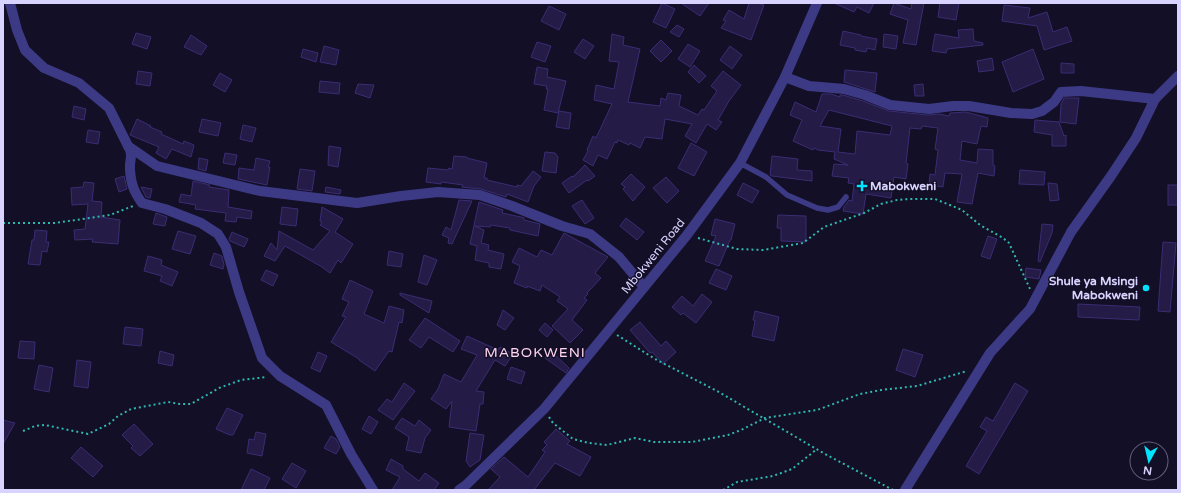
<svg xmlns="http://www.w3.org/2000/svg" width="1181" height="493" font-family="'Varela Round',sans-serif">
  <rect width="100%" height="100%" fill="#130f26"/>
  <g fill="#241b47" stroke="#3b2d73" fill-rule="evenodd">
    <polygon points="662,3 675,9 666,28 653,22"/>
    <polygon points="681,3 709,3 700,16"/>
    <polygon points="749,3 757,3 764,5 751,40 721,28 726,21 723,20 729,10 744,19"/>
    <polygon points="834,3 874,3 869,13 857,7 854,12"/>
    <polygon points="894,3 911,9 912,3 924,3 916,45 903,43 908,20 890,14"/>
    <polygon points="940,3 959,3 956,20 938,17"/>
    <polygon points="1004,5 1030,8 1028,18 1047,12 1053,32 1067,27 1072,41 1044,50 1037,26 1002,21"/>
    <polygon points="549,6 566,14 559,30 541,21"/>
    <polygon points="677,25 684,29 679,37 670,32"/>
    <polygon points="973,29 974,41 983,43 983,45 947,49 946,53 932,51 935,34 959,38 958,30"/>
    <polygon points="843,31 861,35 861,36 877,39 875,50 867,48 866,52 855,50 855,48 840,45"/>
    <polygon points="136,33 151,37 147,49 132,44"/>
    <polygon points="612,34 624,37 623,45 640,49 628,102 660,106 661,98 666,100 668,93 681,95 679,106 698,115 702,109 704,110 717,91 711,86 723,71 741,85 729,101 718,120 722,122 716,130 707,124 696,143 685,136 692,124 665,119 662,139 645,137 640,148 630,143 629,145 618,140 617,143 615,142 607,159 598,155 593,166 583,160 588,151 587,150 593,136 596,138 612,104 594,100 596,85 614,89 619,62 609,61"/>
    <polygon points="884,34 898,36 896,49 883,47"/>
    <polygon points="191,35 207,46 201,55 184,47"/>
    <polygon points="583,39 594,46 585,59 574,52"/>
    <polygon points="661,40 672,51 661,62 650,51"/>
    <polygon points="537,42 551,46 545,62 531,57"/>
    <polygon points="688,44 700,51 690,67 678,59"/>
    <polygon points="324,46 339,50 336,65 320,62"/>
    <polygon points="730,46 742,55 732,69 720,60"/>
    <polygon points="303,49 318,53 316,62 301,57"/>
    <polygon points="1033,49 1044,79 1013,92 1002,62"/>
    <polygon points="992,58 994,70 979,72 977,61"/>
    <polygon points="1061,63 1074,64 1074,73 1061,73"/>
    <polygon points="694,65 706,76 699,83 688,72"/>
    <polygon points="537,67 548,69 547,77 566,81 558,113 544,110 548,89 546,89 547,86 534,84"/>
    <polygon points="845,70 877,73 875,92 844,82"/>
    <polygon points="138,71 152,73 150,86 136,84"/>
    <polygon points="220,73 232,80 225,92 213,85"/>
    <polygon points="320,81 340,83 339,94 319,92"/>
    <polygon points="358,84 374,85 370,98 355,93"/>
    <polygon points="923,84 924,96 915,96 914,85"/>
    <path d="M822 94H831L840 97V95H843L863 101 889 111 928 115 939 114 949 116 950 113 966 112 988 118 987 127 981 126 977 144 962 141 960 160 977 163 978 149 993 150V165L995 166 994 176 978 173 972 204 957 202 962 174 945 173 943 187 929 185 930 174 935 175 938 150 935 149 938 128 922 126 921 129 910 128 906 163 908 164 906 179 894 177 891 198 866 194 863 214 843 211 844 207 849 200 852 201 854 184 848 183 849 178 832 176 834 164 848 165 834 159 835 152 818 150 814 148 813 150 793 141 802 120 790 115 795 102 816 112ZM829 110 892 126 890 135 857 131 855 154 838 152 841 129 820 126Z"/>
    <polygon points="1064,98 1079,98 1076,124 1060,122 1061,104"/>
    <polygon points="74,106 86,109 84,120 72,117"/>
    <polygon points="559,111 571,113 569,129 556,127"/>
    <polygon points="137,119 151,126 150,127 162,132 161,134 183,144 184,141 194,145 191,157 172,149 166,159 156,153 159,147 130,135"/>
    <polygon points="202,119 221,123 218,136 199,132"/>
    <polygon points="1035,120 1059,122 1064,136 1066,135 1066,146 1052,146 1052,135 1034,132"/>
    <polygon points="243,125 256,128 252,142 240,139"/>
    <polygon points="88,130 100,132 98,144 86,142"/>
    <polygon points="691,143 707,152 694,176 678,168"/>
    <polygon points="329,146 341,148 338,167 328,165"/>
    <polygon points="545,152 555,153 558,157 556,173 542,171"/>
    <polygon points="225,153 237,155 235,165 223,163"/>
    <polygon points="454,156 467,157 467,158 487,163 484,178 487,178 487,180 517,187 517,185 521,186 533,171 541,177 534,186 528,202 507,194 506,197 481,189 462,187 463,185 441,182 441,184 426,182 428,168 448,170 449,168 452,169"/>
    <polygon points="772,156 798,159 797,170 812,171 812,181 772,176 770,175"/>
    <polygon points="199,158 208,160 206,171 198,169"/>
    <polygon points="256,158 270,161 268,167 270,167 267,185 238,179 239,168 254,170"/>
    <polygon points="585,165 595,176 588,181 587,180 569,193 562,183 572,176 573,177"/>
    <polygon points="300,169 315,171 312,191 297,189"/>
    <polygon points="1020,170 1045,172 1044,185 1019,184"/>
    <polygon points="631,174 645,187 633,201 623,189 625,187 621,184"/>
    <polygon points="124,176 127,189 119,192 115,179"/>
    <polygon points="666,177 679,191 667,203 653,188"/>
    <polygon points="193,181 210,185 209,187 229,190 228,207 252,211 251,219 237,217 236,222 225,221 226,213 195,209 196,205 179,202 181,194 191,196"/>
    <polygon points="84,182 94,183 92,201 102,202 101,217 120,220 118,244 92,242 93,239 75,240 74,230 85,229 88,204 72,205 71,188 83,187"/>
    <polygon points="743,183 759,191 752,203 737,195"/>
    <polygon points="1048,183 1057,184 1059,200 1050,201"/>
    <rect x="1168" y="185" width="10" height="20"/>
    <polygon points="141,187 152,189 150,198 146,197"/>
    <polygon points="326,187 341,190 340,194 325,192"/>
    <polygon points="459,200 472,201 452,244 448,243 449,238 442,235 446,227 451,230"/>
    <polygon points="582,200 594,218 585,224 572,206"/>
    <polygon points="479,202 503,210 502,213 521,217 524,218 524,220 540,224 538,236 510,230 510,228 491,225 490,227 475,226 484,230 481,243 489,245 488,250 504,254 501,269 489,267 489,263 475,260 477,246 470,244"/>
    <polygon points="282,207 298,209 296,226 280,224"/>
    <polygon points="322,207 343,219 335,232 353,244 341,263 338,260 330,273 322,267 285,246 275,261 264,256 271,243 277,250 279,231 313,250 330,231 320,225 322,222 320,221"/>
    <polygon points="156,213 167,217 165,226 153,224"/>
    <polygon points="778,215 806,216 806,242 781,241 781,228 777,228"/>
    <polygon points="626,218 644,232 637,240 620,226"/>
    <polygon points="715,219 735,224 731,240 730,240 719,266 705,261 716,236 711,235"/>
    <polygon points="1042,224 1053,225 1052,233 1040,262 1038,261"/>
    <polygon points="35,230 47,231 46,242 49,242 47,252 42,251 40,265 28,264 32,240 34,240"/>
    <polygon points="178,231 196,236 190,254 172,249"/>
    <polygon points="232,232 248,239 244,247 230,241 229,239"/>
    <polygon points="564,233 608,257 595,273 601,278 587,293 588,294 584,298 587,300 572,320 583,330 570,343 552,326 568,309 557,301 560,297 542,285 540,291 527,286 527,288 514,283 520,266 512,262 519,248 537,257 541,250 552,255"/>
    <polygon points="988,236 997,239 990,259 981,256"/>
    <polygon points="1163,242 1176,243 1170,312 1158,311"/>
    <polygon points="389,251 403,254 401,267 387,265"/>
    <polygon points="214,253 222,256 224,265 223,269 210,265"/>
    <polygon points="424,255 437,260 427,285 418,282"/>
    <polygon points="148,256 162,260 161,265 178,272 172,286 160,281 162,276 144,271"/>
    <polygon points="1026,268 1041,270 1039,279 1025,277"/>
    <polygon points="716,269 732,276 726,290 709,283"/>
    <polygon points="266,270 278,275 273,286 261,280"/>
    <polygon points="350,280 373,291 364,314 384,323 389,306 404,310 402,323 399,322 392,352 389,351 375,371 359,360 359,359 331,342 346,317 342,316 349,302 342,299"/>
    <polygon points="400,293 432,301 429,313 400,295"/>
    <polygon points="702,294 712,302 696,323 683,313 681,315 672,307 682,296 693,306"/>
    <polygon points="1078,304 1140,307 1139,320 1078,317"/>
    <polygon points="503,310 514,318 505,330 497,325"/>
    <polygon points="755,311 779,317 774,341 752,336 755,321 753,320"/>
    <polygon points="425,318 460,341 453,352 429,337 421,348 409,340"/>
    <polygon points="640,322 661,346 666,341 676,352 663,364 652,352 650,353 630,330"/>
    <polygon points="545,323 553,330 547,337 539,330"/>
    <polygon points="125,327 143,329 141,346 123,344"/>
    <polygon points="467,336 498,350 500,347 511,353 511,357 505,366 495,360 476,391 484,392 483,404 480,404 476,431 449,427 452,401 446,409 431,399 438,389 444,374 461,382 477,355 461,349"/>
    <polygon points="20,341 35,342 34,359 18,358"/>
    <polygon points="903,349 923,355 915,377 896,370"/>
    <polygon points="160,351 174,355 172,366 158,363"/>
    <polygon points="551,351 569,368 566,373 545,358"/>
    <polygon points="318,352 327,356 320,372 311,368"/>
    <polygon points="77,360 91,362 88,388 74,386"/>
    <polygon points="39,365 53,368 49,392 34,389"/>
    <polygon points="511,367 525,372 521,384 507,379"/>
    <polygon points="404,383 415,391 393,420 378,410 387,399 392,402"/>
    <polygon points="1015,383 1028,391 979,474 966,466 987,431 980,427 986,417 993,421"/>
    <polygon points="227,408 243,415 233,435 230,435 216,429"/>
    <polygon points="369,416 378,422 371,434 362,429"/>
    <polygon points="402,418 415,426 419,420 431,430 425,438 421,453 406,450 409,437 395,428"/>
    <polygon points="3,420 15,423 3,444"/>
    <polygon points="134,424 153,444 140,456 131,448 133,446 122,435"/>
    <polygon points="556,429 570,441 567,444 591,457 580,476 555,463 534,490 488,490 500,477 491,469 504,457 528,477 545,452 542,450 547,445 544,442"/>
    <polygon points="256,432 266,434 262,456 247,453 249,439 254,440"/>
    <polygon points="470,433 484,435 480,460 470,467 466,461"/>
    <polygon points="331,436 336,439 340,447 336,454 324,448"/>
    <polygon points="81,447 103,466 93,477 71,458"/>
    <polygon points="391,459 403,466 403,469 419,481 425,473 439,483 434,490 392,490 400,477 386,470"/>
    <polygon points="292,463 306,471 296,488 282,479"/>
    <polygon points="251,469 270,478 264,490 241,490"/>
  </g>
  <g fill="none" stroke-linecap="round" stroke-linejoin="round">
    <g stroke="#2fb8b0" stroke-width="2" stroke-dasharray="2 3" stroke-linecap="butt">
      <polyline points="3,223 55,223 110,215 133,206"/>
      <polyline points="698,238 737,249 763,250 803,243 824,227 864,213 881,204 897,200 910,199 935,199 962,210 980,225 1003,238 1009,243 1030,289"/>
      <polyline points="617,335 655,359 717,391 825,454 893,490"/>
      <polyline points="549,417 553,423 573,439 589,443 607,445 635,438 654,442 692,442 728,435 741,430 765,418 817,410 860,394 881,390 917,386 967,371"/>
      <polyline points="23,431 35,426 45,425 88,434 109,424 118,416 131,409 168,402 180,404 191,404 219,388 241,380 267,377"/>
      <polyline points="723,490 737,482 773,476 792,469 817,449"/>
    </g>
    <polyline stroke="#3d3a85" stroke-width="5.5" points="740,163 766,177 787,195 817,208 828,210 838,207 846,197"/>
    <g stroke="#3d3a85" stroke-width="10">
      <polyline points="10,3 17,30 25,50 44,68 79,83 109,108 128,146 157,166 260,191 357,203 401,196 438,192 480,195 512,206 562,226 590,234 619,257 644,287"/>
      <polyline points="785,77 809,86 844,89 865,95 890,105 929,109 953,106 969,106 1011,113 1032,114 1042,111 1054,102 1061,92 1081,91 1155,99"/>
      <path d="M128 146C134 156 129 159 130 170 131 184 134 192 142 203L165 209 201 223 218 234 226 247 239 292 262 358 280 376 326 405 351 454 373 490"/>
      <polyline points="905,490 990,353 1030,309 1071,232 1111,176 1136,138 1155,99 1178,76"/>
    </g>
    <polyline stroke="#3d3a85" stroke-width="10" points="459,490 466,485 544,409 687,235 740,163 785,77 817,3"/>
  </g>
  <g fill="#00e5ff" stroke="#130f26" stroke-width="1.5">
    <path d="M860 180h4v4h4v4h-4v4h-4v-4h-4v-4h4z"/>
    <circle cx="1146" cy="288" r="4"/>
  </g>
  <g text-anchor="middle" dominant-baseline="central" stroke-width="3" stroke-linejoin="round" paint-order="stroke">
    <g font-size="12" font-weight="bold" fill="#d9d4ff" stroke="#130f26" text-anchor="start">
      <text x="870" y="186">Mabokweni</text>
      <text x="1138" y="281" text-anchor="end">Shule ya Msingi<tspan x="1138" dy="14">Mabokweni</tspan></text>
    </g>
    <g font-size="12" fill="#d9d4ff" stroke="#130f26">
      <text transform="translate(653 256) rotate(-51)">Mbokweni Road</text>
    </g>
    <g font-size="14" letter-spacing="1" fill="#ffd6f0" stroke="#130f26">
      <text x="535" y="352">MABOKWENI</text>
    </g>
  </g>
  <rect width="1181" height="493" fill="none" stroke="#d9d4ff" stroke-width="8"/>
  <g transform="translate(1149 461) rotate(188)"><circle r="19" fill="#130f26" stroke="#625e7d"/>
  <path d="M0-3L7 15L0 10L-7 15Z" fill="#00e5ff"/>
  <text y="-6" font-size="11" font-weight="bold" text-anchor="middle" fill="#d9d4ff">N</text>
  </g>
</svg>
